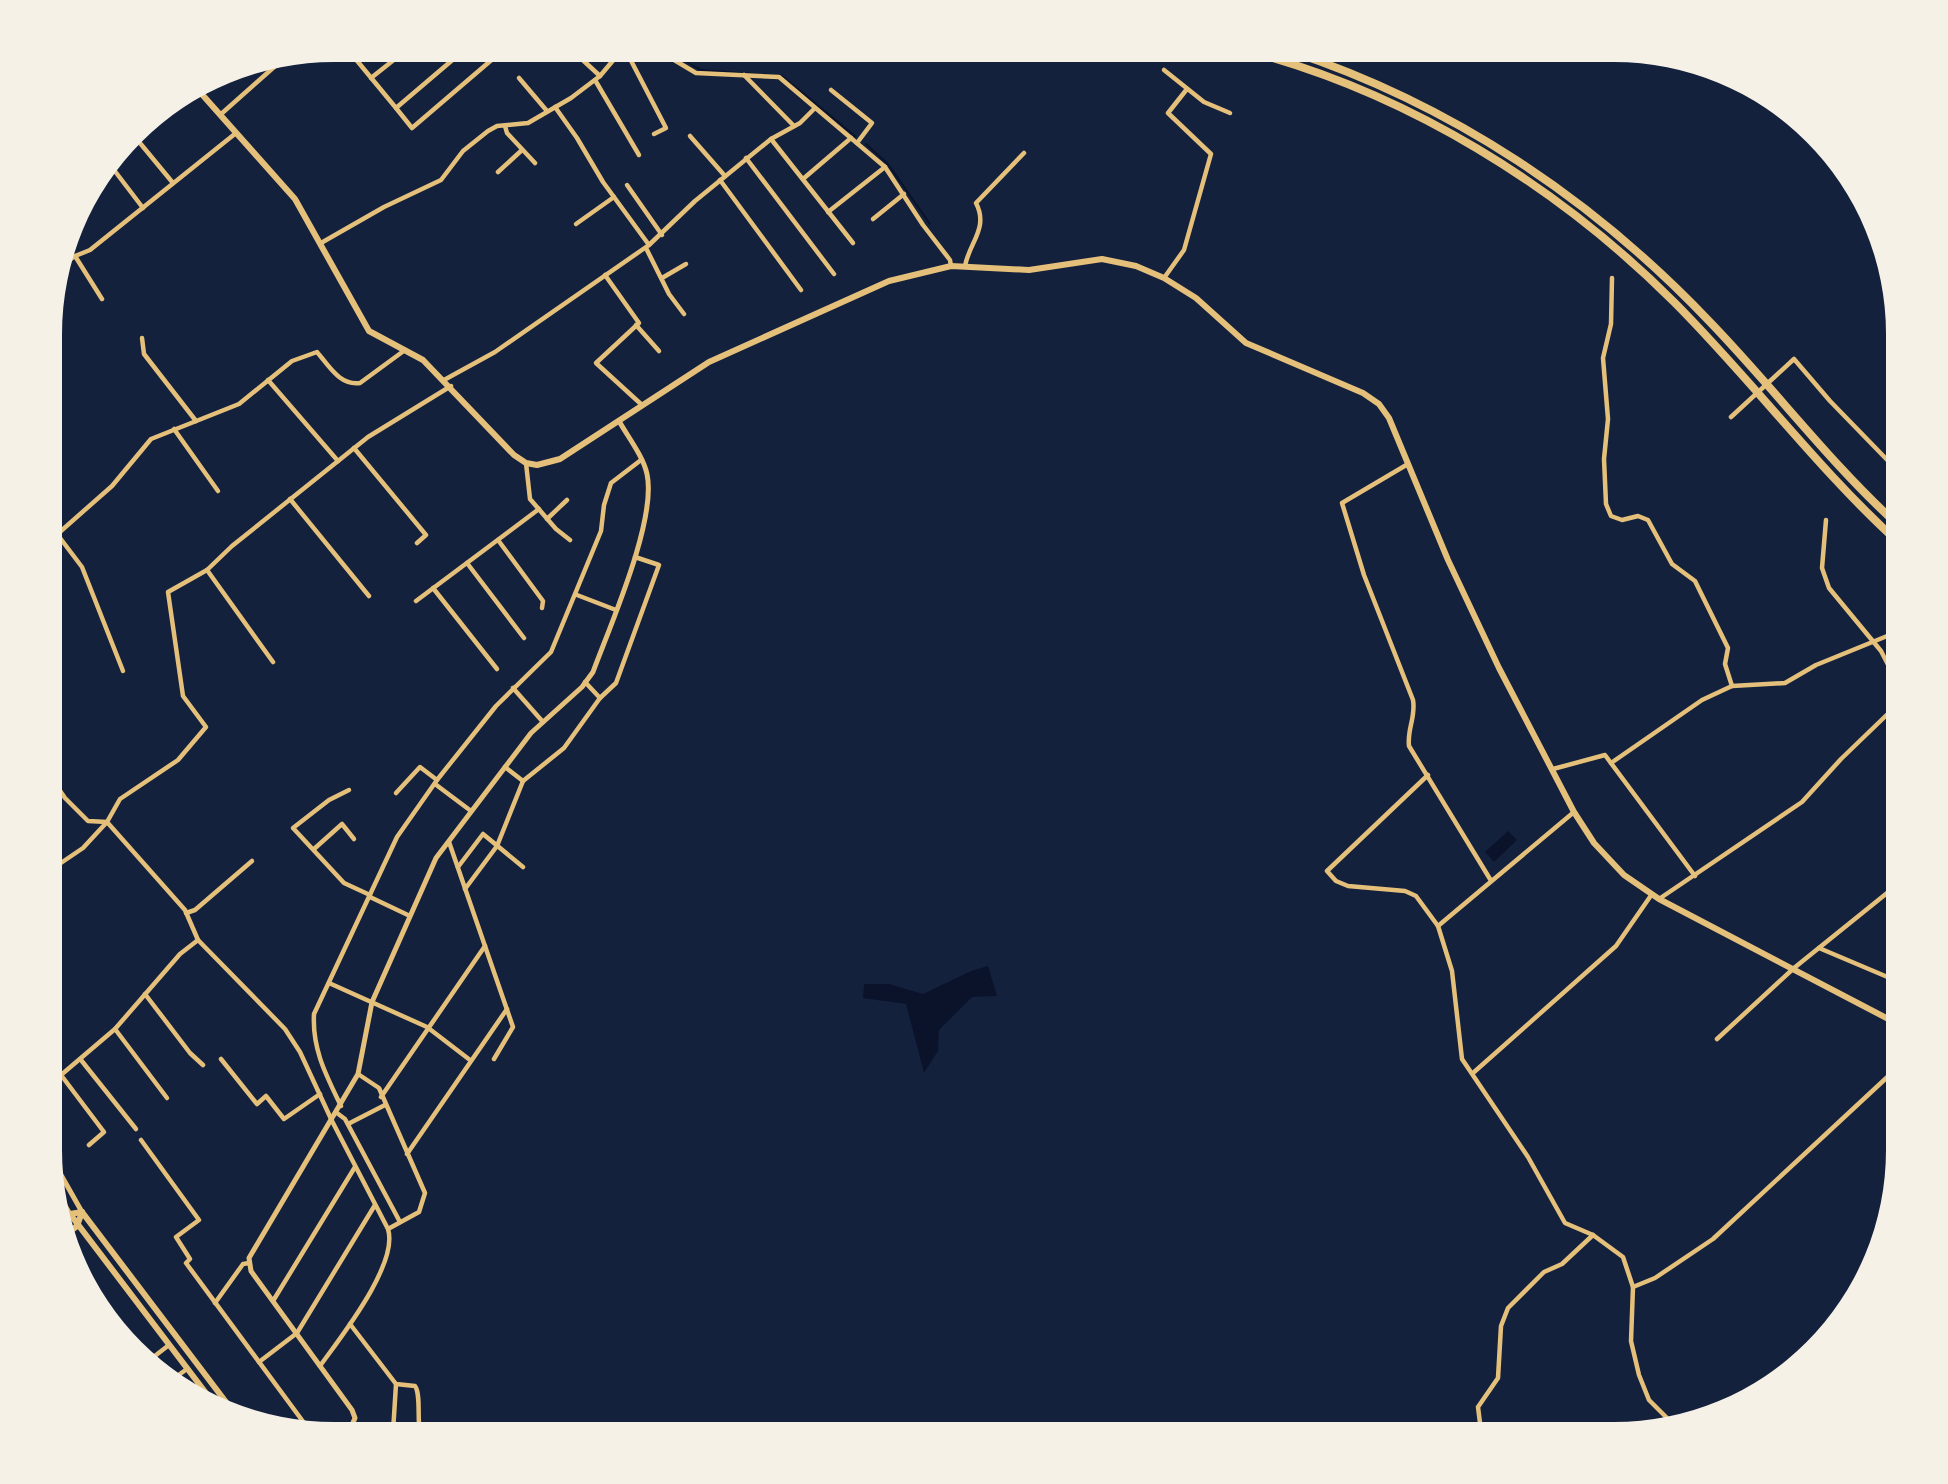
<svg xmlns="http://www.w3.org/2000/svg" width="1948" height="1484" font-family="Inter,sans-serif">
  <rect width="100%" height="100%" fill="#14213d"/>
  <g fill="#0b132b">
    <polygon points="1508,831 1517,840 1494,862 1485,852"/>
    <polygon points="988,966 997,996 972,997 939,1030 938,1051 924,1073 906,1004 863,998 864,984 889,984 923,994 971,971"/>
  </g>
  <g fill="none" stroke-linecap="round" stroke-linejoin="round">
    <g stroke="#0b132b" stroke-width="2">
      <polyline points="667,51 701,70 782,76 855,136"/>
      <polyline points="866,144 888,164 930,224"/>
    </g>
    <g stroke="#e5c07b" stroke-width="4.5">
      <polyline points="349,51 396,108 463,51"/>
      <polyline points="573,51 600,76"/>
      <polyline points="626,51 666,128 654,134"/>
      <polyline points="659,51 696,73 779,77 885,167 923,225 950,260 951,266"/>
      <polyline points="1164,70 1204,102 1230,113"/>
      <polyline points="744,75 794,126"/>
      <polyline points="371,78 405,51"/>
      <polyline points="519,78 547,111"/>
      <polyline points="595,80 639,155"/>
      <polyline points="831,90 872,123 857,143"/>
      <polyline points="555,107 577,138 603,182 649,245"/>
      <polyline points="396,108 412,128 502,51"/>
      <polyline points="220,115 282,60"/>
      <polyline points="505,126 507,133 535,163"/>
      <polyline points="690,136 725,176"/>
      <polyline points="135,137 173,183"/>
      <polyline points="771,139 853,243"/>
      <polyline points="746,158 834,274"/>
      <polyline points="111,166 143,208"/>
      <polyline points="498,172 522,150"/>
      <polyline points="803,179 851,138"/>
      <polyline points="720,180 801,290"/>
      <polyline points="627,185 662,235"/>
      <polyline points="87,198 87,199"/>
      <polyline points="828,212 885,167"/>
      <polyline points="873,219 904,194"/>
      <polyline points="576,224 614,197"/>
      <polyline points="321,243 384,207 441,180 463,151 488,131 497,126 528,123 571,98 600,76 621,51"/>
      <polyline points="646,248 669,294 684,314"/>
      <polyline points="75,256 102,299"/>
      <polyline points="64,264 75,256 90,250 236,133"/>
      <path d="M965 266C969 243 989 228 976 203L1024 153"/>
      <polyline points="605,275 639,323 596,363 642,405"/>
      <polyline points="662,278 686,264"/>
      <polyline points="1164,278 1184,250 1211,154 1168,113 1187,89"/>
      <polyline points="1612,278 1611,324 1603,358 1608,419 1604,459 1606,504 1611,516 1622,520 1638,516 1648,520 1672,564 1695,581 1728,648 1725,664 1732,686"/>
      <polyline points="636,325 659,351"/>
      <polyline points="142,338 144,354 196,421"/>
      <polyline points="268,380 338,461"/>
      <polyline points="444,380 495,352 649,245 695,201 771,139 800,123 815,108"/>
      <polyline points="1731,417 1794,359 1830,401 1897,470"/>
      <polyline points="174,429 218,491"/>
      <polyline points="354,448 426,535 417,543"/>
      <polyline points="526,463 530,499 556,529 570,540"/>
      <path d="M1408 464 1342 503 1364 575 1413 700C1416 717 1407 729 1409 746L1490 879"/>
      <polyline points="290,499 369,596"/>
      <polyline points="547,519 567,500"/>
      <polyline points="1826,520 1822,568 1829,588 1881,651 1897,682"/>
      <polyline points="57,534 82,567 123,671"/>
      <path d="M53 538 112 486 151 439 239 404 292 361 317 352C329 366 340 386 360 383L405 350"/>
      <polyline points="498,540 543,601 542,608"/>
      <polyline points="467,563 524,638"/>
      <polyline points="207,570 273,662"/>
      <polyline points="433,588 497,669"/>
      <polyline points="577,595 616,610"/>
      <polyline points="416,601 539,509"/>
      <polyline points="585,682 600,698"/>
      <polyline points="513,688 543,722"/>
      <polyline points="1611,763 1702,700 1732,686 1785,683 1816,665 1897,632"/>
      <polyline points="505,767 523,781"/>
      <polyline points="1553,769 1605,755 1695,876"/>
      <polyline points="1428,775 1327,871 1336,881 1348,886 1405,891 1416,896 1438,926 1452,971 1462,1059 1528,1157 1565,1223 1593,1235 1623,1257 1633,1287 1631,1341 1639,1375 1649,1400 1669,1420"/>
      <polyline points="52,779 65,798 88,821 107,822"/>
      <polyline points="435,784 471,811"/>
      <polyline points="349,790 329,800 293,828 344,883 370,895"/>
      <polyline points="396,793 420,767 437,780"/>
      <path d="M107 822 185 910 198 940 285 1029 300 1052 332 1121 388 1229C399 1264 340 1338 320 1366"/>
      <polyline points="449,842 513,1027 494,1059"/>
      <polyline points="314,849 342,824 354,839"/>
      <polyline points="458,867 483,834 523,867"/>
      <polyline points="52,869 83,848 107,822 120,799 178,760 206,727 183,696 168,592 207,570 232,546 368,437 451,386"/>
      <polyline points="465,889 497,846 523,781 564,748 600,698 616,683 659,565 635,557"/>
      <polyline points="370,897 410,916"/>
      <polyline points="1659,899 1802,802 1841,759 1897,705"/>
      <polyline points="186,913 195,910 252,861"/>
      <polyline points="1438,926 1574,812"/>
      <polyline points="1819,948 1897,981"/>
      <polyline points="329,983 427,1027 470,1060"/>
      <polyline points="145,994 190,1053 203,1065"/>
      <polyline points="115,1029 167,1098"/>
      <polyline points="1717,1039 1794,968 1897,885"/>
      <polyline points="221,1059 257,1104 266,1096 284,1119 320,1094"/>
      <polyline points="81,1060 136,1129"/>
      <polyline points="1473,1073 1616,946 1652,894"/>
      <polyline points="358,1074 379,1088 425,1193 419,1212 388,1229"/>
      <polyline points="381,1097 485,946"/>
      <path d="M341 1106C326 1075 312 1049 314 1014L397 837 437 780 496 706 551 652 601 531 604 505 611 483 641 460"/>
      <polyline points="337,1113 345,1119 400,1222"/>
      <polyline points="348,1124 385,1105"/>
      <polyline points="141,1140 199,1220 176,1237 190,1259 186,1263 310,1431"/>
      <polyline points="89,1145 104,1132 61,1075 115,1029 180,954 198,940"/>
      <polyline points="407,1154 507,1009"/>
      <polyline points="1633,1287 1655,1278 1713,1239 1896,1069"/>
      <polyline points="273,1301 355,1167"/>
      <polyline points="215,1303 243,1264 249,1263"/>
      <path d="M350 1324 396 1384 415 1386C421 1394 417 1420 420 1432"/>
      <polyline points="147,1362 169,1345"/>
      <polyline points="259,1362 297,1333 375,1205"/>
      <polyline points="173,1379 187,1369"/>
      <polyline points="393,1432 396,1384"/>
      <polyline points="1469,1433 1480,1423"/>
      <polyline points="1486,1433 1480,1423 1478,1407 1498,1378 1501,1326 1508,1308 1544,1272 1562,1264 1593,1235"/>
    </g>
    <g stroke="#e5c07b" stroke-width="5">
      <polyline points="52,1159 82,1212"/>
      <polyline points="58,1194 70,1214"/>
      <path d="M349 1432 355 1418 352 1410 251 1271 249 1258 358 1074 372 1002 436 858 531 733 582 687 593 672C610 626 657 520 647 474 643 456 628 437 619 421"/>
    </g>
    <g stroke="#e5c07b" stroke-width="6">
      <polyline points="199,91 295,199 369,331 423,360 514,455 526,463 537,465 560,459 709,362 889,281 951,266 1029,270 1102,259 1136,266 1164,278 1196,298 1246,343 1363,393 1379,404 1389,418 1448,560 1499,668 1574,812 1594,843 1624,875 1659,899 1896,1023"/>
      <polyline points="82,1212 235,1414"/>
      <polyline points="70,1214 215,1405"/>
      <polyline points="65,1218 70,1214 82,1212"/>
      <polyline points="69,1232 77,1226 82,1212"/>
    </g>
    <g stroke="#e5c07b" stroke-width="8">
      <path d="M1248 51C1408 93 1558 186 1674 302 1751 379 1817 468 1897 541"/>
      <path d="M1290 51C1451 104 1593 199 1709 321 1773 387 1829 462 1897 524"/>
    </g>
  </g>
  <path d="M0 0H1948V1484H0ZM334 62H1614A272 272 0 0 1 1886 334V1150A272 272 0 0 1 1614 1422H334A272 272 0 0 1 62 1150V334A272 272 0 0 1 334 62Z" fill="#f6f1e7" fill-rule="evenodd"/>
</svg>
